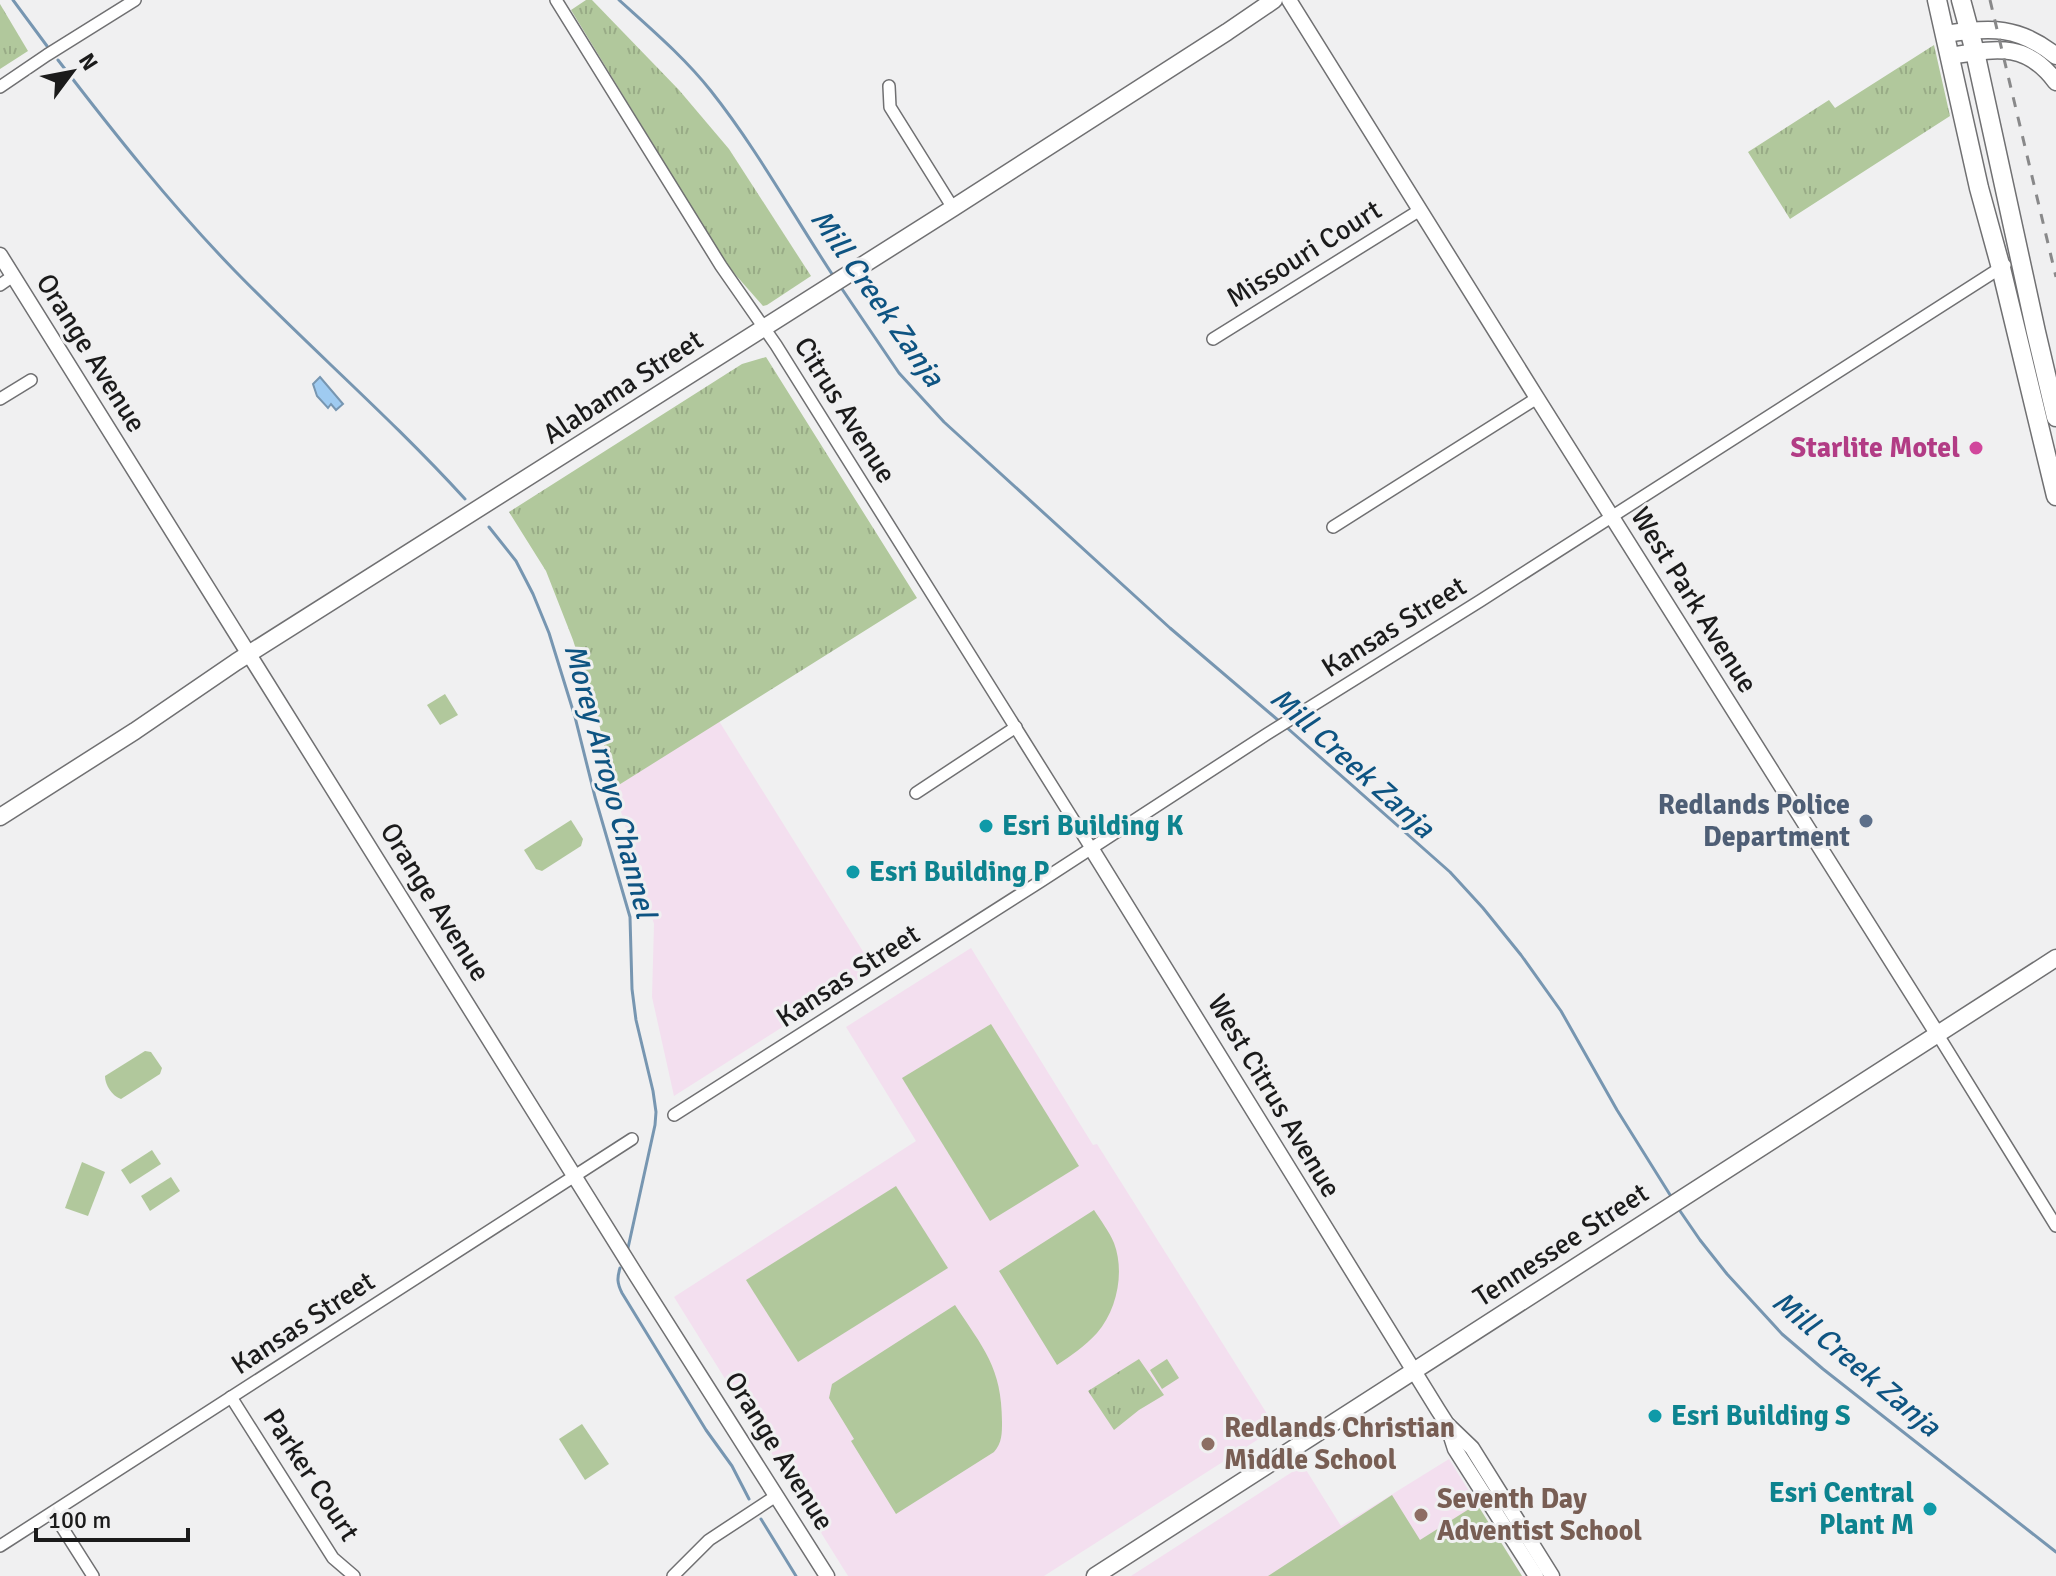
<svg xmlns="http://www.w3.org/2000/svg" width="2056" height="1576" font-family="Signika,sans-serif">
  <defs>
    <pattern id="grass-tufts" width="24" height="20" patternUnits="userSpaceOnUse" patternTransform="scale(2)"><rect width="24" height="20" fill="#b1c89c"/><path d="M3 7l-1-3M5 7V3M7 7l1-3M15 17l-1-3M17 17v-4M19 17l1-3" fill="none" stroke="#98ab86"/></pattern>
  </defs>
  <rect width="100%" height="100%" fill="#f0f0f1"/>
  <g fill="#f3dfef">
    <polygon points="719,721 874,969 674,1096 652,997 654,924 614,788"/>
    <polygon points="971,948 1093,1145 1097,1144 1276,1428 1044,1576 848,1576 674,1297 916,1141 846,1027"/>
    <polygon points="1449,1459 1522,1576 1131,1576 1303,1465 1341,1526"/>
  </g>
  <g fill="url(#grass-tufts)">
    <polygon points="586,0 592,0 679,90 729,149 811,276 767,305 763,306 726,264 571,10"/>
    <polygon points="0,4 28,51 0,69"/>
    <polygon points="1934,45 1950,116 1790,219 1748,152 1829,100 1835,108"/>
    <polygon points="766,357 917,598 614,788 597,715 573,640 546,571 509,512 742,364"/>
    <polygon points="1139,1359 1164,1395 1139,1410 1114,1430 1088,1391"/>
  </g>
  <g fill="#b1c89c">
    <polygon points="445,694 458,715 440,725 427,705"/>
    <polygon points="571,820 583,839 581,846 542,871 536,869 524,850"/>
    <polygon points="991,1024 1079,1166 990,1221 902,1078"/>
    <path d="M145 1051 151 1052 162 1068 160 1074 121 1099C112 1096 105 1085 105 1076Z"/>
    <polygon points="152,1150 161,1164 130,1184 121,1170"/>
    <polygon points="82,1162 105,1172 88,1216 65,1208"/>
    <polygon points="171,1177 180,1191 150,1211 141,1196"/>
    <polygon points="896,1186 948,1268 798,1362 746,1280"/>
    <path d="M1094 1210C1101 1221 1109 1231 1114 1243 1125 1272 1117 1310 1097 1333 1085 1346 1071 1356 1057 1365L999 1271Z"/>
    <path d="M955 1305C983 1348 1002 1367 1002 1422 1002 1433 1002 1443 994 1452L896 1514 851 1441 854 1439 829 1398 832 1384Z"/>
    <polygon points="1167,1359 1179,1378 1162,1389 1150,1370"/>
    <polygon points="582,1424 609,1464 585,1480 559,1439"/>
    <polygon points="1392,1495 1420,1540 1477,1504 1522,1576 1268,1576"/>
  </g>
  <polygon fill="#9fcbf1" stroke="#7796b1" stroke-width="2" points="320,377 343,404 336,410 331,404 328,408 317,396 313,384"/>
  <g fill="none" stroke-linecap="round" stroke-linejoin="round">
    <g stroke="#7796b1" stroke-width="3">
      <polyline points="13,0 47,46"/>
      <path d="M619 0C651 29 684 57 711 91 757 149 793 215 834 277"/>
      <path d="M58 60C114 133 171 205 235 271 310 348 392 419 465 499"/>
      <polyline points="840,286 899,373 944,422 1170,628 1279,721"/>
      <polyline points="489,527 516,561 533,594 549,633 575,717 595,797 630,917 632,989 636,1020 653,1091 656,1112 655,1125 628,1248"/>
      <polyline points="1285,726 1450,872 1483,908 1521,955 1561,1011 1617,1110 1672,1198"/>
      <polyline points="1678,1208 1700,1240 1727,1274 1782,1334 1823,1369 2056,1552"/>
      <path d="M620 1268C617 1278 617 1283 622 1293L706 1430 732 1466 749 1499"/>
      <polyline points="761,1519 796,1576"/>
    </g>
    <g stroke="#707072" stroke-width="14">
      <g id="minor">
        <polyline points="556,0 721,266 776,345 1091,848"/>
        <polyline points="889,86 890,107 953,208"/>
        <polyline points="0,87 47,55 135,0"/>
        <polyline points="0,285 13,276"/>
        <polyline points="1213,339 1420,210"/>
        <polyline points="0,399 31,380"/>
        <polyline points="1333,527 1537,398"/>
        <polyline points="916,793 1016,727"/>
        <polyline points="1938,1035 2056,1226"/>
        <polyline points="674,1115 1041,881 1267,734 1480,601 2005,265"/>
        <polyline points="231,1397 333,1558 354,1576"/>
        <polyline points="53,1513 93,1576"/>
        <polyline points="0,1546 632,1139"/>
        <polyline points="673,1576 709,1540 776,1496"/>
      </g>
    </g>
    <g stroke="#707072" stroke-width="17">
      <g id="tertiary">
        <polyline points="1289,0 1537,398 1938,1035"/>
        <polyline points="0,255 636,1275 827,1576"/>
        <polyline points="1091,848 1438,1410 1447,1424 1455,1449 1536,1576"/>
        <polyline points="1448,1425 1472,1448 1552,1576"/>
      </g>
    </g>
    <g stroke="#707072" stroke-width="19">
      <g id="secondary">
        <path d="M1945 34C1991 27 2019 26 2056 56"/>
        <path d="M1950 56C1995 49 2026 41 2056 82"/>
        <polyline points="0,817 135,731 236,662 953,208 1227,32 1274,0"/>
        <polyline points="1095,1576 2056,958"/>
      </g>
    </g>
    <g stroke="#707072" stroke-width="21">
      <g id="primary">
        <polyline points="1937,0 1979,188 2001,268 2056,496"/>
        <polyline points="1961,0 1975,52 2036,332 2056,417"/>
      </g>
    </g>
    <use href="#minor" stroke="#fff" stroke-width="11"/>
    <use href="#tertiary" stroke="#fff" stroke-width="14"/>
    <use href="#secondary" stroke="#fff" stroke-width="16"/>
    <use href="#primary" stroke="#fff" stroke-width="18"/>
    <polyline stroke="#89898a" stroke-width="3" stroke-dasharray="10 10" stroke-linecap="butt" points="1990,0 2056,277"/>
  </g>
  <circle fill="#d1479c" stroke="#f0f0f1" stroke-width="3" cx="1976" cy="448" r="8"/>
  <circle fill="#5c6f8a" stroke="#f0f0f1" stroke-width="3" cx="1866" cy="821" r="8"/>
  <g fill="#0f9aa8" stroke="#f0f0f1" stroke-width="3">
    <circle cx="986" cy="826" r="8"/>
    <circle cx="853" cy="872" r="8"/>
    <circle cx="1655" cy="1416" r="8"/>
    <circle cx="1930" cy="1509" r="8"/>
  </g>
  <g fill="#8d6e63" stroke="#f0f0f1" stroke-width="3">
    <circle cx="1208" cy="1444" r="8"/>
    <circle cx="1421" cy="1515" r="8"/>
  </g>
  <g text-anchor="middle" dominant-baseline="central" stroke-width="6" stroke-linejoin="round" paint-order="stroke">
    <g font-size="28" fill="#1b1b1b" stroke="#f0f0f1">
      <text transform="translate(1304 254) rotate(-32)">Missouri Court</text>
      <text transform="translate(91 353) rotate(58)">Orange Avenue</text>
      <text transform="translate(623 387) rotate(-33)">Alabama Street</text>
      <text transform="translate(845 410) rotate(58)">Citrus Avenue</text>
      <text transform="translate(1694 600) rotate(58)">West Park Avenue</text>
      <text transform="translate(1394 627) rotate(-32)">Kansas Street</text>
      <text transform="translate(435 902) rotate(58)">Orange Avenue</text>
      <text transform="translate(848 976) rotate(-33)">Kansas Street</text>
      <text transform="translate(1274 1096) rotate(59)">West Citrus Avenue</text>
      <text transform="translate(1561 1245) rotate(-33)">Tennessee Street</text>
      <text transform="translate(303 1323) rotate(-33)">Kansas Street</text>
      <text transform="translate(779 1451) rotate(58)">Orange Avenue</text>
      <text transform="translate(311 1475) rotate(57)">Parker Court</text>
    </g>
    <g font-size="28" font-weight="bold" fill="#b23c85" stroke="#f0f0f1" text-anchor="end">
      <text x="1960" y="448">Starlite Motel</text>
    </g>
    <g font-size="28" font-weight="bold" fill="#4e5e75" stroke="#f0f0f1" text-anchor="end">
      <text x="1850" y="805">Redlands Police<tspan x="1850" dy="32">Department</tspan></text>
    </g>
    <g font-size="28" font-weight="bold" fill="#0d838f" stroke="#f0f0f1" text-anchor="start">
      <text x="1002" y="826">Esri Building K</text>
      <text x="869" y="872">Esri Building P</text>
      <text x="1671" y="1416">Esri Building S</text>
      <text x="1914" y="1493" text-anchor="end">Esri Central<tspan x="1914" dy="32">Plant M</tspan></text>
    </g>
    <g font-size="28" font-weight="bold" fill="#785e54" stroke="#f0f0f1" text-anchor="start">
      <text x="1224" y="1428">Redlands Christian<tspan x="1224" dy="32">Middle School</tspan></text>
      <text x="1437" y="1499">Seventh Day<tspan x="1437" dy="32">Adventist School</tspan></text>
    </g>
    <g font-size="30" font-style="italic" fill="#0e5482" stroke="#f0f0f1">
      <text transform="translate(877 298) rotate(55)">Mill Creek Zanja</text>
      <text transform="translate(1352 763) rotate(42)">Mill Creek Zanja</text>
      <text transform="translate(610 781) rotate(75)">Morey Arroyo Channel</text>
      <text transform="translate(1856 1364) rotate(40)">Mill Creek Zanja</text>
    </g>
  </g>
  <g transform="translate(72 72) rotate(58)" stroke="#f0f0f1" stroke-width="6" paint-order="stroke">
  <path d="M0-6L14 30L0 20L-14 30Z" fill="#1b1b1b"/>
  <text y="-12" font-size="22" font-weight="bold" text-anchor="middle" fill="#1b1b1b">N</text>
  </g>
  <path d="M36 1528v12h152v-12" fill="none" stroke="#1b1b1b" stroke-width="4"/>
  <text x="48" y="1528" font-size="24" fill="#1b1b1b" stroke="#f0f0f1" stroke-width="6" paint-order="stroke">100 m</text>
</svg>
